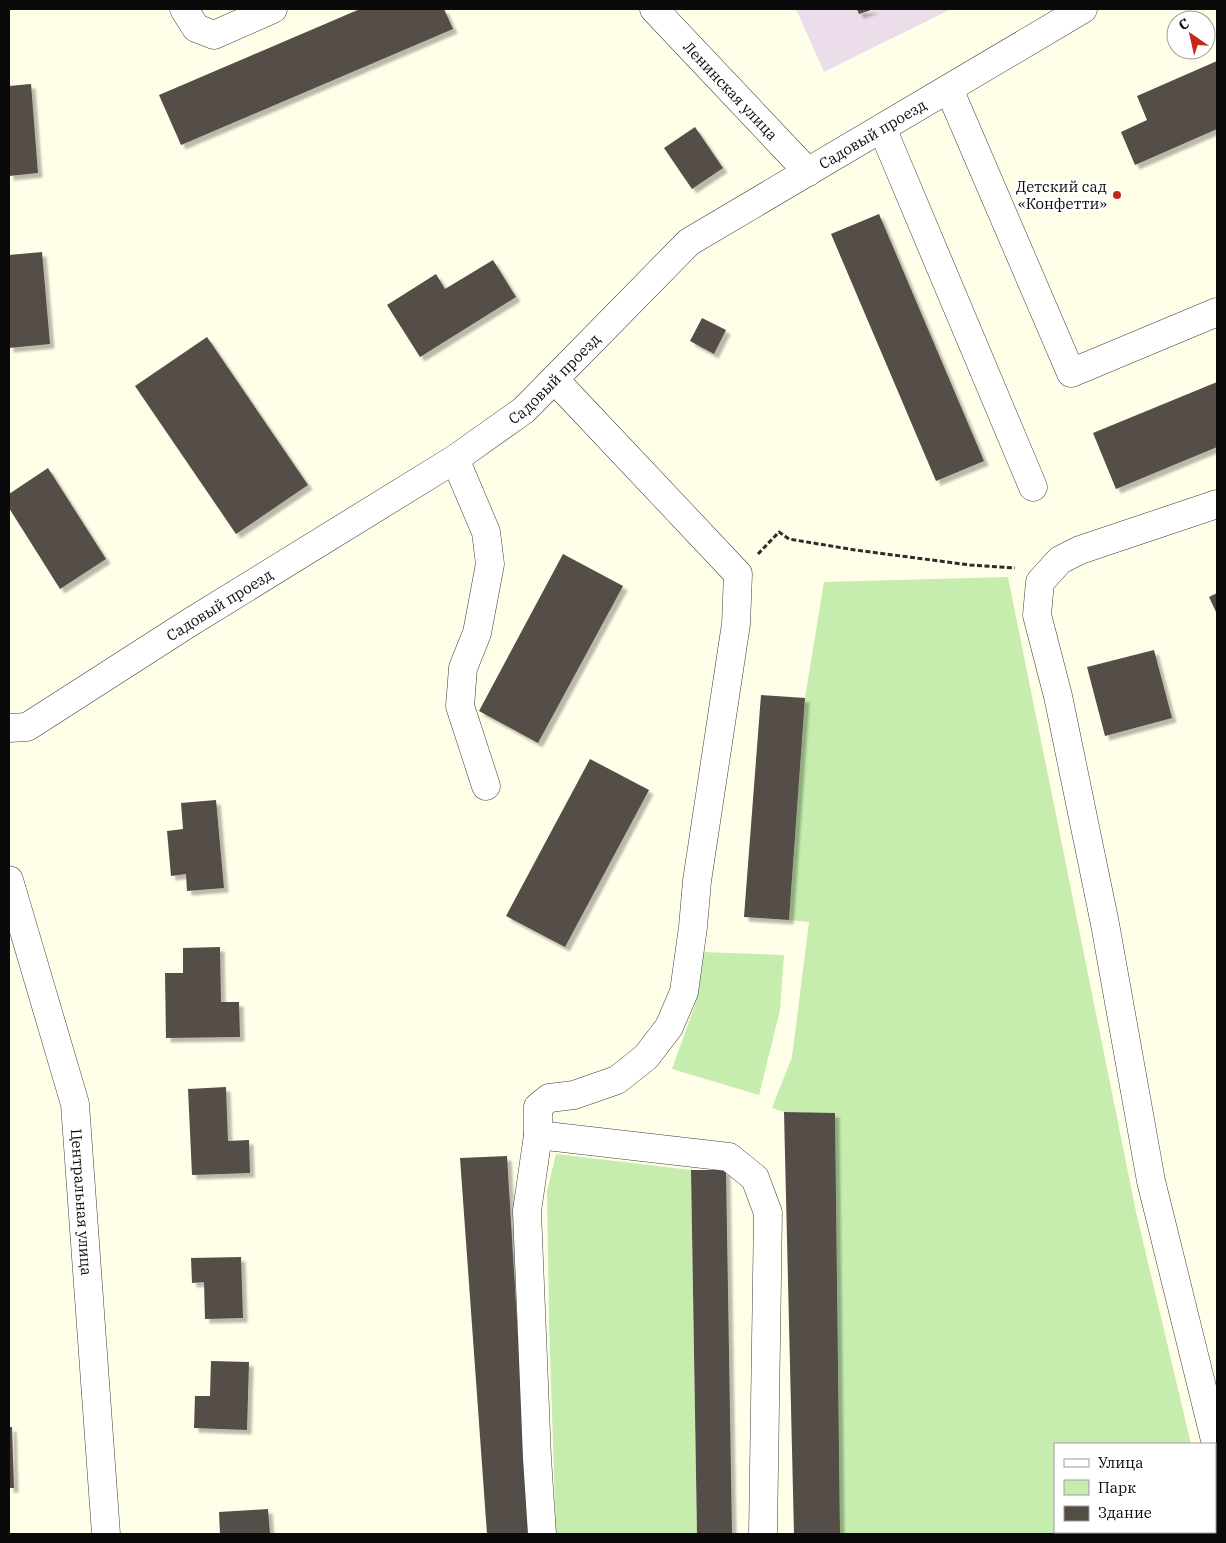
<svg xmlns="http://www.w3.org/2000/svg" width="1226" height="1543" font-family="'IBM Plex Serif',serif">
  <defs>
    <filter id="shadow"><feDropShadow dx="4.5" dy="4.5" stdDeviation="1" flood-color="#0004"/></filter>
  </defs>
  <rect width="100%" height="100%" fill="#fffee8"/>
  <polygon fill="#ebddea" points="796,9 951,9 824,72"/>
  <g fill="#c6ecae">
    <polygon points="1008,577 1136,1212 1191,1444 1055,1444 1055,1532 1212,1532 1213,1534 840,1534 835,1114 784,1112 772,1108 792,1057 809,922 789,920 805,698 824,582"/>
    <polygon points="701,952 784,955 780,1010 759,1095 672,1069 696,1002"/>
    <polygon points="556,1154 691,1170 697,1534 556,1534 549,1323 547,1192"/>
  </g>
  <g fill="#544d46" filter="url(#shadow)">
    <polygon points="360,9 444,9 453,29 181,145 159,95"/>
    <polygon points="857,9 874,9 859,14"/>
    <polygon points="1217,61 1217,129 1135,165 1121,132 1147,120 1137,96"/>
    <polygon points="31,84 38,173 9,176 9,86"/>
    <polygon points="695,127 723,168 692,189 664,148"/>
    <polygon points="879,214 984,461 936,481 831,234"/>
    <polygon points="42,252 50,344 9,348 9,255"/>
    <polygon points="493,260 516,297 420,357 387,305 436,274 445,289"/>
    <polygon points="702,318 726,330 714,354 690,341"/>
    <polygon points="207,337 308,485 236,534 135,386"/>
    <polygon points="1217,382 1217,447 1116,489 1093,433"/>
    <polygon points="48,468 106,559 60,589 9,508 9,494"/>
    <polygon points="563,554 623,586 538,743 479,711"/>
    <polygon points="1217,593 1217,614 1209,597"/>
    <polygon points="1154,650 1172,718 1105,736 1087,667"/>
    <polygon points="761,695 805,698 789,920 744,917"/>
    <polygon points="590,759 649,790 565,947 506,916"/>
    <polygon points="216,800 224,888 187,891 186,874 171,876 167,831 183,829 181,803"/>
    <polygon points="220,947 221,1002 239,1002 240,1037 166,1038 165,973 183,973 183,948"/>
    <polygon points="226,1087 228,1141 249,1140 250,1173 192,1175 188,1089"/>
    <polygon points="784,1112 835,1113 840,1534 794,1534"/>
    <polygon points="507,1156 530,1534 487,1534 460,1158"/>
    <polygon points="691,1170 726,1170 732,1534 697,1534"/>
    <polygon points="241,1257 243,1318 205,1319 204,1282 192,1283 191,1258"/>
    <polygon points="211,1361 249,1362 247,1430 194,1428 195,1396 210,1396"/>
    <polygon points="9,1427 12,1427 14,1488 9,1488"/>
    <polygon points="268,1509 270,1534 220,1534 219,1512"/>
  </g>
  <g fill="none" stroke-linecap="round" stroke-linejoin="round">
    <g stroke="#3d3d3d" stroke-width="29">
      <g id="minor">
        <polyline points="184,9 196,28 214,35 273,9"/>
        <path id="s1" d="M654 9 808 172"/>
        <polyline points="949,89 1071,373 1217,312"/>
        <polyline points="882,128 1033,487"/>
        <polyline points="455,459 486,532 490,564 477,633 463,668 460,706 486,786"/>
        <polyline points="1217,504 1080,550 1060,560 1040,582 1037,615 1058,696 1105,924 1151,1181 1217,1448"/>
        <path id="s2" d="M9 728 27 727 189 623 455 459 524 410 689 242 1083 9"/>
        <path id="s3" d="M9 880 75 1104 106 1534"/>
        <polyline points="538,1135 729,1157 755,1178 768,1213 763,1534"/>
        <polyline points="542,1534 537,1458 527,1211 538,1135 538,1107 549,1098 574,1095 617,1080 646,1057 669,1027 684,992 693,927 697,881 736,624 738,574 555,380"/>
      </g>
    </g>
    <polyline stroke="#2c2c2c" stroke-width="3" stroke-dasharray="5 2.5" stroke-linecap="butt" points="758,554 779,532 789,539 855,550 970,565 1015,568"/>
    <use href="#minor" stroke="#fff" stroke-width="28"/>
  </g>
  <circle fill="#c52718" stroke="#fff" stroke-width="2" cx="1117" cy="195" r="5"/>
  <g text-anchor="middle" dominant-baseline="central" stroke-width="5" stroke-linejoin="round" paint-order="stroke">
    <g font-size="15" fill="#0a0a0a" stroke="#fff">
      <text stroke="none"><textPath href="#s1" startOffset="112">Ленинская улица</textPath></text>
      <text stroke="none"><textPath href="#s2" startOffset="1056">Садовый проезд</textPath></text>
      <text stroke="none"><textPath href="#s2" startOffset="651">Садовый проезд</textPath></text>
      <text stroke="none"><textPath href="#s2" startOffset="246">Садовый проезд</textPath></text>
      <text stroke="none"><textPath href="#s3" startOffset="332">Центральная улица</textPath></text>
    </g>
    <g font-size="15" fill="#0a0a0a" stroke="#fff" text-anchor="end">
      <text x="1107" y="186">Детский сад<tspan x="1107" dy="17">«Конфетти»</tspan></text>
    </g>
  </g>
  <rect width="1226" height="1543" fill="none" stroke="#0a0a0a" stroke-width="20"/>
  <rect x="1054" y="1443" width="162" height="90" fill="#ffffff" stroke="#9d9d9d"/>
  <rect x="1064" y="1459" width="25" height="8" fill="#ffffff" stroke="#9d9d9d"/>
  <text x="1098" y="1468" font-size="15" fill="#0a0a0a">Улица</text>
  <rect x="1064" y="1480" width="25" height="15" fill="#c6ecae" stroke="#9d9d9d"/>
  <text x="1098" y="1493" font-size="15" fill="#0a0a0a">Парк</text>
  <rect x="1064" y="1506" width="25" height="15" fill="#544d46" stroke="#9d9d9d"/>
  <text x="1098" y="1518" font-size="15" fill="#0a0a0a">Здание</text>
  <g transform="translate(1191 35) rotate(326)"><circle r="24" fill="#ffffff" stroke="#9d9d9d"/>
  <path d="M0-4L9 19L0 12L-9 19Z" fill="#c52718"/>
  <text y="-8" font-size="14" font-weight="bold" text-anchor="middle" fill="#0a0a0a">С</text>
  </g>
</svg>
